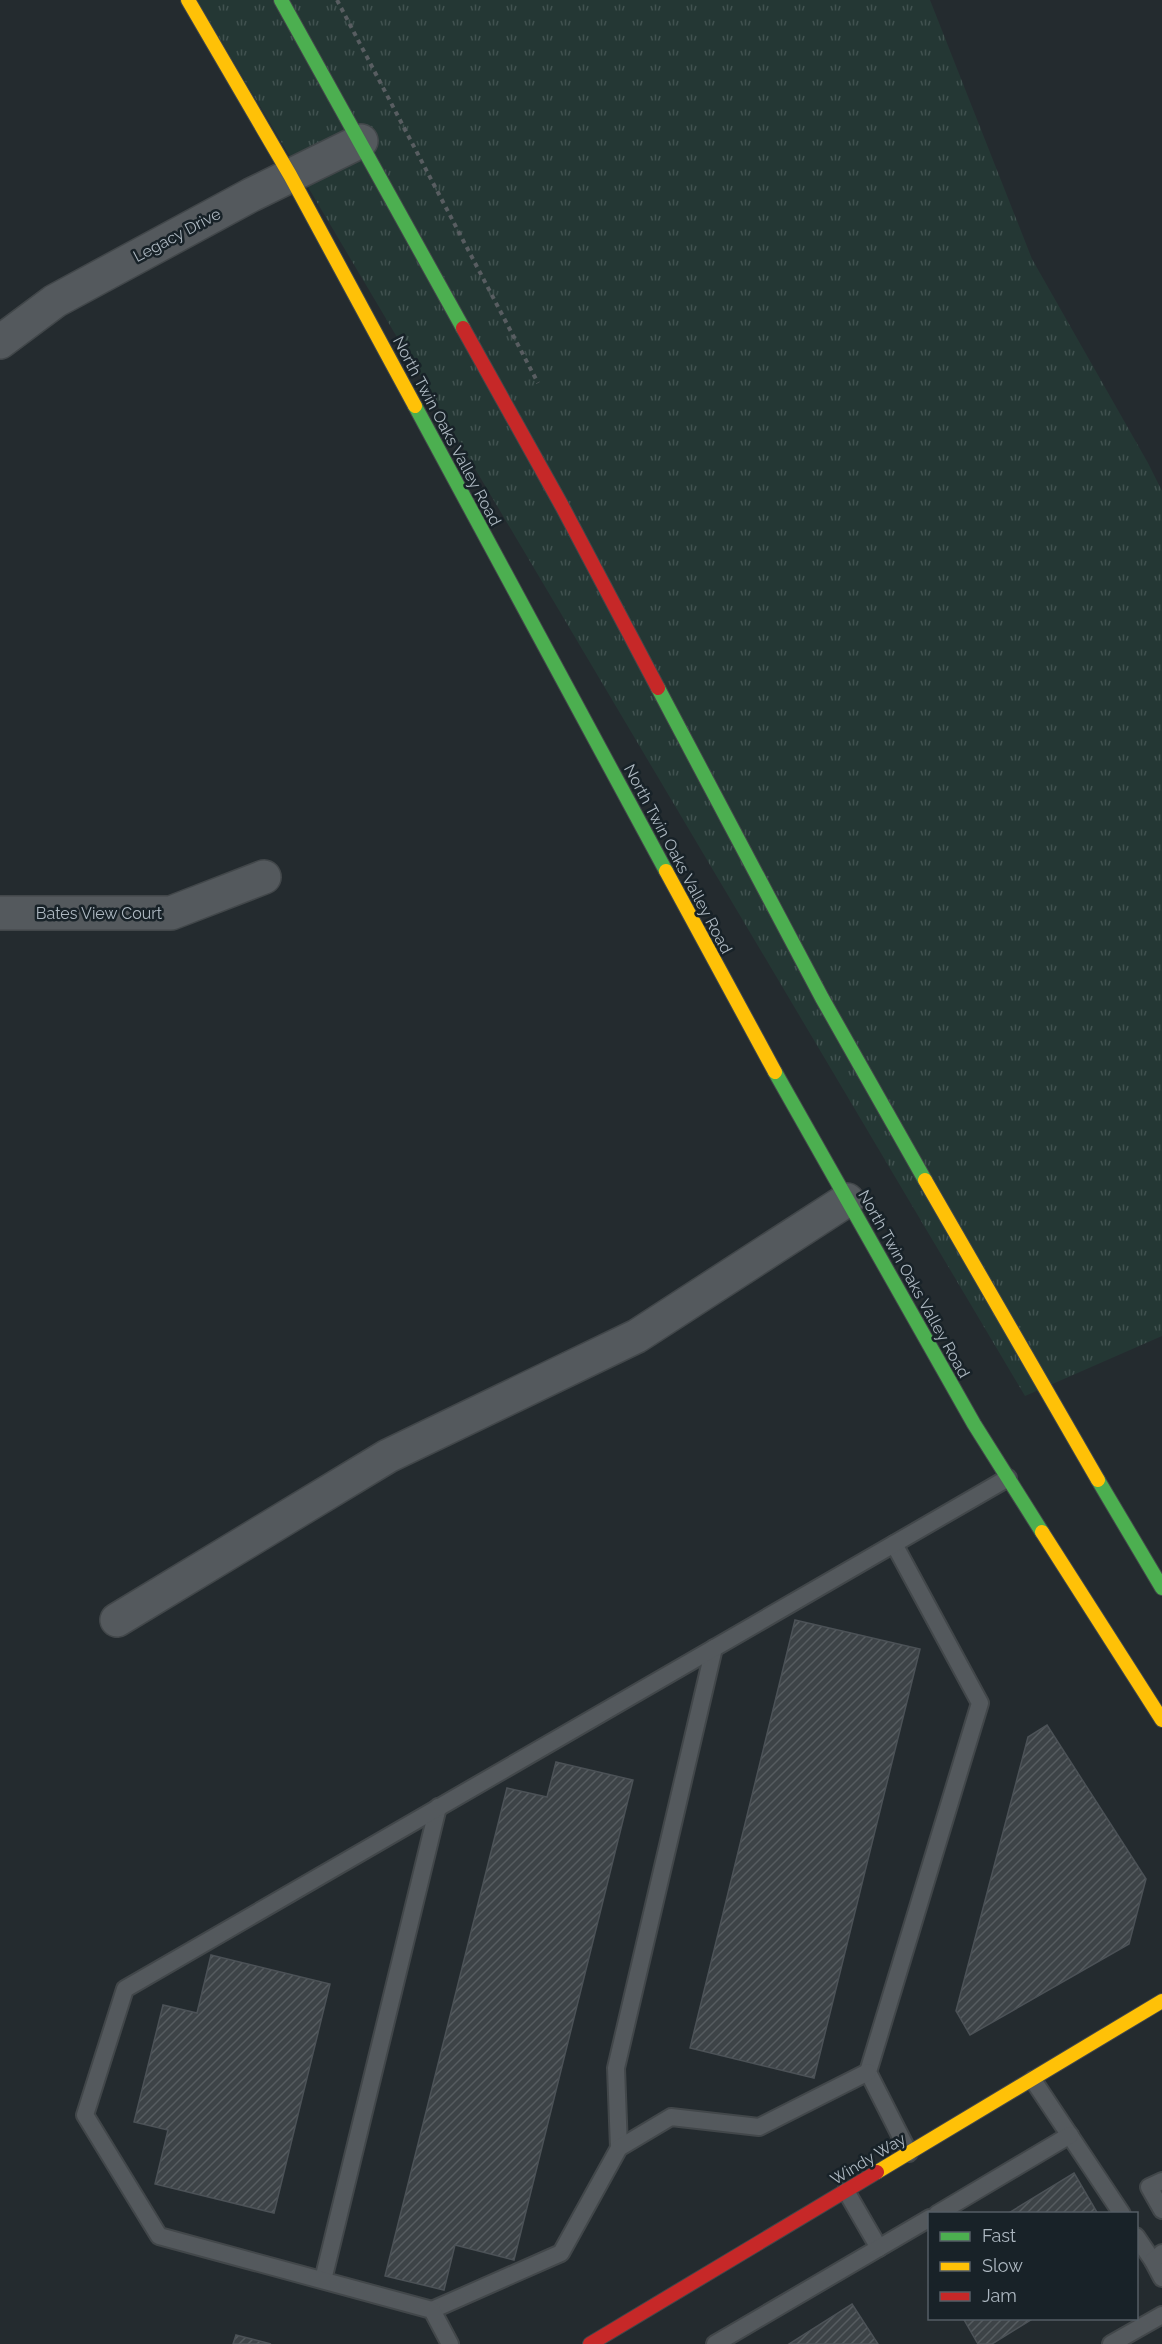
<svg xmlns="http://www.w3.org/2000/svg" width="1162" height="2344" font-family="Raleway,sans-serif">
  <defs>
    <pattern id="grass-tufts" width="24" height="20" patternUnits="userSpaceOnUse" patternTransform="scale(1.5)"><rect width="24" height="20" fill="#243734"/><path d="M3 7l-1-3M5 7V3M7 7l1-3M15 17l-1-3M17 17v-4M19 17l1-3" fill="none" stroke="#415250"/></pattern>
    <pattern id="building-hatch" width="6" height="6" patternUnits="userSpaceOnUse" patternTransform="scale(1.5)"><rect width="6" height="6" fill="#3d4347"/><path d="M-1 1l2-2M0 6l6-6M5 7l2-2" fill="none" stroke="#565c60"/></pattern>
  </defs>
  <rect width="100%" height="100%" fill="#242b2f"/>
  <polygon fill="url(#grass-tufts)" points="197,0 930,0 1032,259 1148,463 1162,491 1162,1336 1025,1396"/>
  <g fill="url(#building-hatch)" stroke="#4c5257" stroke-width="1.5">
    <polygon points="795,1620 920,1649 814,2078 690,2048"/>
    <polygon points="1047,1725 1146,1879 1129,1944 970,2035 956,2011 1028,1737"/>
    <polygon points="556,1762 633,1780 514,2260 455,2245 444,2290 385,2276 507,1788 547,1797"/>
    <polygon points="211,1955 330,1984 274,2213 155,2184 168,2130 134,2122 163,2005 197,2013"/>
    <polygon points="1074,2173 1098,2214 1007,2214"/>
    <polygon points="852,2304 878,2344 789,2344"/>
    <polygon points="963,2318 1034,2318 992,2344 978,2344"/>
    <polygon points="236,2335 271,2344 233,2344"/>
  </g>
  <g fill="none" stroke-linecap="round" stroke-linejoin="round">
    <g stroke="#42474a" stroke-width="20">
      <g id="lane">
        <polyline points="894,1544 980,1703 868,2072 909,2153"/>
        <polyline points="1033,2080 1122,2214"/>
        <polyline points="619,2148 616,2068 714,1648"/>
        <polyline points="1162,2181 1149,2187 1162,2210"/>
        <polyline points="846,2191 879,2248"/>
        <polyline points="937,2214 1070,2135"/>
        <polyline points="1136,2236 1153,2261"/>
        <polyline points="1162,2253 1153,2261 1162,2278"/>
        <polyline points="323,2280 438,1807"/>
        <polyline points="432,2310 561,2253 619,2148 671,2117 759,2127 868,2072"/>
        <polyline points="450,2344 432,2310 159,2236 85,2115 125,1989 1008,1478"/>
        <polyline points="715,2344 930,2218"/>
        <polyline points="1111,2344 1162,2315"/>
      </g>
    </g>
    <g stroke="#42474a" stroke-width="36">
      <g id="street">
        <polyline points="0,342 55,301 251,195 361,141"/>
        <polyline points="0,913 171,913 264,877"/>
        <polyline points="117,1620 388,1456 637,1336 847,1200"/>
      </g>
    </g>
    <g stroke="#42474a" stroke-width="16">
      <g id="fast">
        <polyline points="281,0 463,328"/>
        <polyline points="415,406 666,871"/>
        <polyline points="658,688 822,998 925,1180"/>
        <polyline points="775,1072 974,1424 1042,1532"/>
        <polyline points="1098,1480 1162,1588"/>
      </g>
    </g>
    <g stroke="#42474a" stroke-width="16">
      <g id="slow">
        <polyline points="188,0 290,175 415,406"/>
        <polyline points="666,871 775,1072"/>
        <polyline points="925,1180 1098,1480"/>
        <polyline points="1042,1532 1162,1720"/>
        <polyline points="877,2172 1162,2001"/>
      </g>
    </g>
    <g stroke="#42474a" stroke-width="16">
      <g id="jam">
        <polyline points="463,328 562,506 658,688"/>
        <polyline points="590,2344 877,2172"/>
      </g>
    </g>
    <polyline stroke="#585d61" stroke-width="4" stroke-dasharray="4.5 4.5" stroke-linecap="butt" points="337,0 538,383"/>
    <use href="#lane" stroke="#54595d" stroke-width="16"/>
    <use href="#street" stroke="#54595d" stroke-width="33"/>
    <use href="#fast" stroke="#4caf50" stroke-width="14"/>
    <use href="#slow" stroke="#ffc107" stroke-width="14"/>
    <use href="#jam" stroke="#c62828" stroke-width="14"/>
  </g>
  <g text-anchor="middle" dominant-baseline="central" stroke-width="5" stroke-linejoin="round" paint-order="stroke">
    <g font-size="16" fill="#adb8c1" stroke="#182228">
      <text transform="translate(177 235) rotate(-28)">Legacy Drive</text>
      <text transform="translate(447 431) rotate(62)">North Twin Oaks Valley Road</text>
      <text transform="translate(678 859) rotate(62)">North Twin Oaks Valley Road</text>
      <text x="99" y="913">Bates View Court</text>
      <text transform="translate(914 1284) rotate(61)">North Twin Oaks Valley Road</text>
      <text transform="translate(868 2159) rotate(-31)">Windy Way</text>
    </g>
  </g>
  <rect x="928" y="2212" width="210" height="108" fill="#182228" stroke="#545e65" stroke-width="1.5"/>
  <rect x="940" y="2232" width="30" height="9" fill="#4caf50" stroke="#545e65" stroke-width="1.5"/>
  <text x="982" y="2242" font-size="18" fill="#adb8c1">Fast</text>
  <rect x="940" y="2262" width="30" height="9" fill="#ffc107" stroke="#545e65" stroke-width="1.5"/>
  <text x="982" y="2272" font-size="18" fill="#adb8c1">Slow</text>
  <rect x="940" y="2292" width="30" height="9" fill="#c62828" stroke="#545e65" stroke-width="1.5"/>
  <text x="982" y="2302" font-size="18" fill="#adb8c1">Jam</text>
</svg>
